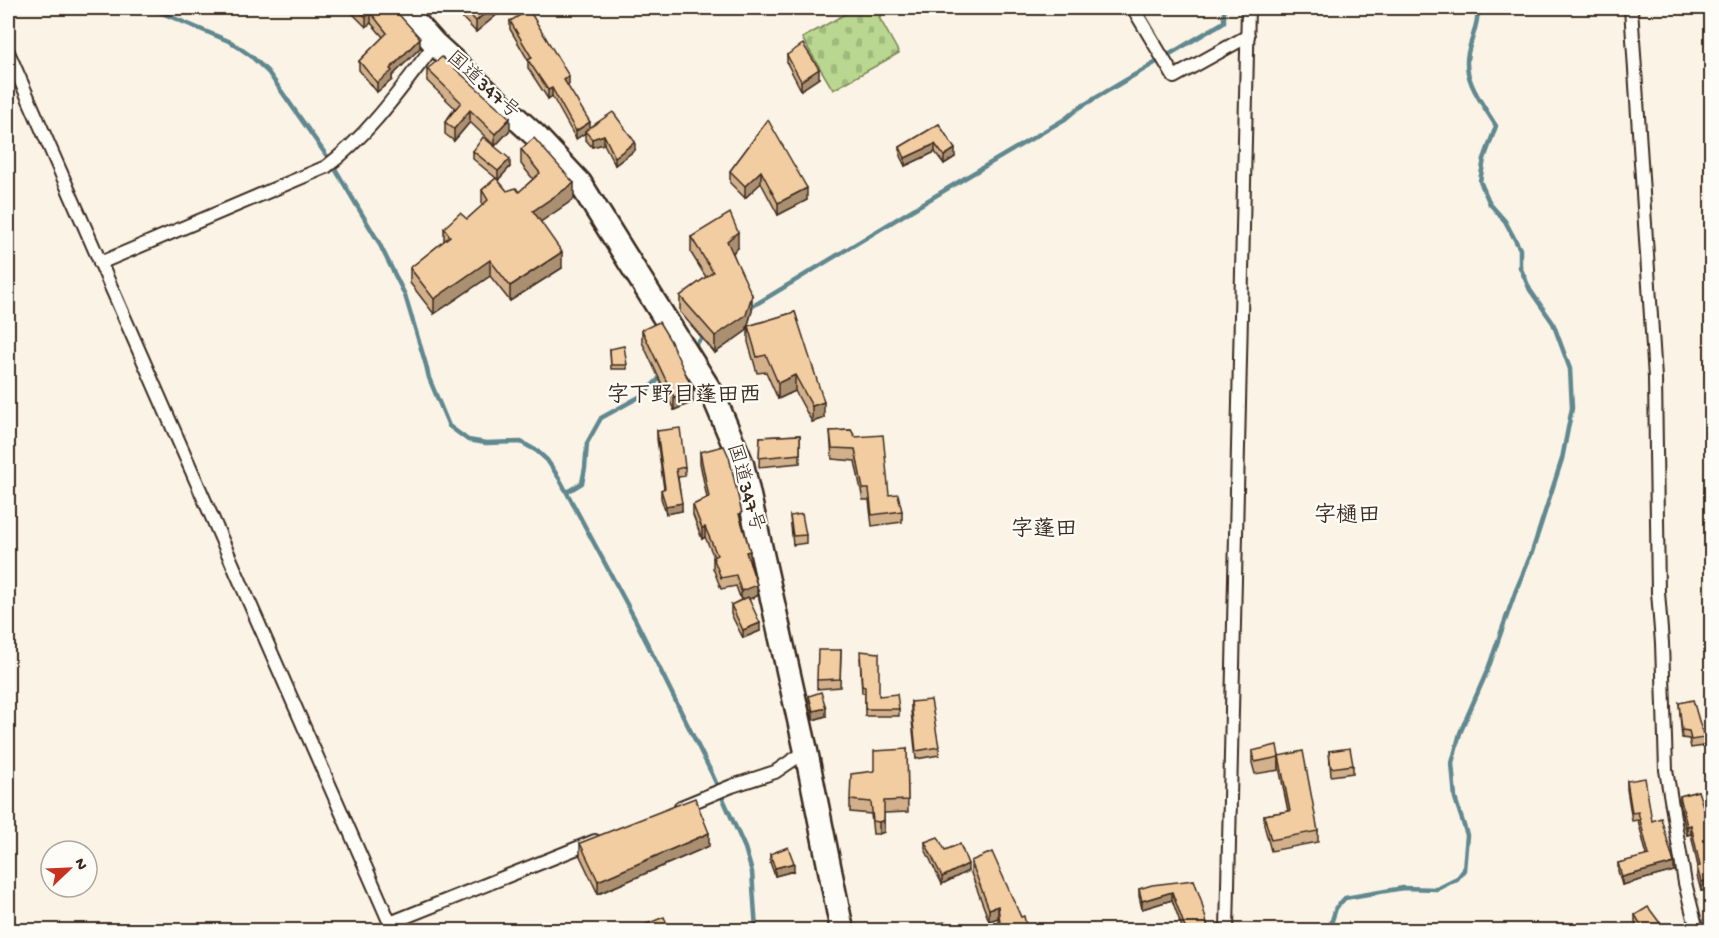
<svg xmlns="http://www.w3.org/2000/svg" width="1719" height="938" font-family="'Gochi Hand','Klee One',sans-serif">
  <defs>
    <pattern id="cemetery-stones" width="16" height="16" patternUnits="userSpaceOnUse" patternTransform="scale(1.5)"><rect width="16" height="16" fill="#b9d790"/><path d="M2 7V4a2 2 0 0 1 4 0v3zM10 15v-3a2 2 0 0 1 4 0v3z" fill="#a0b97c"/></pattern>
  </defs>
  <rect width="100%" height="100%" fill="#fbf3e6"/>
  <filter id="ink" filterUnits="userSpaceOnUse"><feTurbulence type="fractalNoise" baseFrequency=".0167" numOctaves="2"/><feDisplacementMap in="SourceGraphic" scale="12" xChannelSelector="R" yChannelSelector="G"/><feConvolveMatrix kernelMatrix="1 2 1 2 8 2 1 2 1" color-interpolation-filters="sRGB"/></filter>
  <g filter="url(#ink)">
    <polygon fill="url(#cemetery-stones)" stroke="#7a8057" stroke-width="1.5" points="856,8 884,8 886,12 879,17 899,53 833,90 802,38"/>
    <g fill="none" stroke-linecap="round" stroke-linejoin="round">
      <g stroke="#61888f" stroke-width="4.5">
        <polyline points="150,8 231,42 251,56 268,72 331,162 378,241 405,295 426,365 429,378 449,426 468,440 486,443 521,442 537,451 547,460 559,478 636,621 712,774 745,848 752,872 756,930"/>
        <polyline points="748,309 970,175 1065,119 1077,109 1224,22 1224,8"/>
        <polyline points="692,348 705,335"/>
        <polyline points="567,492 582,483 585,468 587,443 601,418 641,396 662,376"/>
        <path d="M1329 930 1336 908 1345 898 1403 888 1437 889 1457 879 1464 870 1467 835 1455 798 1452 763 1460 733 1488 669 1516 590 1532 552 1562 459 1572 408 1570 369 1553 323 1530 290 1520 267V249L1505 221 1490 204 1480 181 1484 159 1496 126C1483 104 1462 80 1468 53 1472 36 1478 26 1478 8"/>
      </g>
      <g stroke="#3b2a1e" stroke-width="16">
        <g id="street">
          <polyline points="1133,8 1174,77 1248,36"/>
          <polyline points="1631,8 1655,378 1658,592 1662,643 1666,770 1685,883 1697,930"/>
          <polyline points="8,52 393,930"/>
          <path d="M100 263 326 167C370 134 402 87 435 44"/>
          <polyline points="681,807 732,786 775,772 806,751"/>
          <polyline points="390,923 595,841"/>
          <polyline points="1227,930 1248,8"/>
        </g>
      </g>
      <g stroke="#3b2a1e" stroke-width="27">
        <polyline id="highway" points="403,8 435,44 537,137 580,183 713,395 742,464 806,751 842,930"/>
      </g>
      <use href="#street" stroke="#fdfcf7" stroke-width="12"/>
      <use href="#highway" stroke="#fdfcf7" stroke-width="22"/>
    </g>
    <g fill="#d1b08b" stroke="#3b2a1e" stroke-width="1.5">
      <polygon points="347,8 393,8 420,48 392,76 392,80 377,92 359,70 359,61 383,37 371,23 366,27"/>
      <polygon points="453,8 505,8 476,32"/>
      <polygon points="510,21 569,84 567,85 590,128 635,150 615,165 604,144 592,147 585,139 585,133 576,139 552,96 548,99 528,68 528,60 510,29"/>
      <polygon points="787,55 819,78 801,90 787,63"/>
      <polygon points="427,69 510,130 495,146 470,122 454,141 445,134 445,122 455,108 427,81"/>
      <polygon points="768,120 807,200 778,215 761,183 745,198 730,183 730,171"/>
      <polygon points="939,124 955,157 944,164 935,152 905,166 900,156 900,147"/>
      <polygon points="521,149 574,199 540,222 562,268 510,301 490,276 434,314 410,283 410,268 444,241 444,228 467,219 482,206 482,190 496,178 473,159 473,151 510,167 498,180 507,191 519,192 533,179 521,164"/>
      <polygon points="691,237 738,248 733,253 752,311 746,331 715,353 680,312 680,296 706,277 691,253"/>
      <polygon points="795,312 824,418 812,422 795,391 778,399 766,372 757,373 748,342 748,326"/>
      <polygon points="642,330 693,402 674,410 642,342"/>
      <polygon points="610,349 627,365 627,369 611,369"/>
      <polygon points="851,430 889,495 902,511 902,522 872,526 869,500 863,500 855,461 832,459 830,431"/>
      <polygon points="657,431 685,467 685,476 678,477 682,511 666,514 661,498 661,490 664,489 657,439"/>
      <polygon points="800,435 800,463 759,467 760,437"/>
      <polygon points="700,452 742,523 757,596 749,599 760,631 743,638 731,614 731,605 741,600 736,586 721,589 713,568 713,557 714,557 705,537 702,539 693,515 693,505 707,498 700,463"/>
      <polygon points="790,516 806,535 806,543 793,545"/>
      <polygon points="841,650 840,687 817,689 817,680"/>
      <polygon points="860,657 879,696 899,709 899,716 865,716 865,693 862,693"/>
      <polygon points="809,696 826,716 813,720 809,704"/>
      <polygon points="911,702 939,747 939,755 916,759 911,711"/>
      <polygon points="1679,703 1704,738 1704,746 1691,748 1689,739 1682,738"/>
      <polygon points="907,749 908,812 884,813 884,832 879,834 873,834 871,814 850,812 850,800 874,771"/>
      <polygon points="1252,751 1279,757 1279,770 1255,774 1252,763"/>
      <polygon points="1329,751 1353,765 1353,773 1331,776"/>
      <polygon points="1279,756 1318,831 1318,842 1271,851 1264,825 1264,815 1288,811 1279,767"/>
      <polygon points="1627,781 1652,821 1674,871 1622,885 1618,871 1618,863 1647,856 1638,820 1632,821 1627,789"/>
      <polygon points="1698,791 1712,889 1701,891 1697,876 1697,867 1698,867 1691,834 1687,835 1680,805 1680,796"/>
      <polygon points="925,842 945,850 968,871 942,884 925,849"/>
      <polygon points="580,843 709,846 598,894 580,856"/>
      <polygon points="770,854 794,871 775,876 770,862"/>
      <polygon points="971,861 1027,930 999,930 998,918 989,921 971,873"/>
      <polygon points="1194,880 1208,930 1183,930 1172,900 1142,909 1139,896 1139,889"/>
      <polygon points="1635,915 1660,930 1639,930 1635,923"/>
    </g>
    <g fill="#aa9071" stroke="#3b2a1e" stroke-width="1.5">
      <polygon points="491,8 505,8 476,32 476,21"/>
      <polygon points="371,13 371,23 366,27 366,17"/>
      <polygon points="420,38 420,48 392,76 392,80 377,92 377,83"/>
      <polygon points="819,69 819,78 801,90 801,81"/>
      <polygon points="569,76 569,84 564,88 564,80"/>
      <polygon points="552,88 552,96 548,99 548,90"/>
      <polygon points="470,110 470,122 454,141 454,129"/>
      <polygon points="510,118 510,130 495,146 495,134"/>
      <polygon points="590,122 590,130 585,131 585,133 576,139 576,131"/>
      <polygon points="604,135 604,144 592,147 592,139"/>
      <polygon points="635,142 635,150 615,165 615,157"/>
      <polygon points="935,144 935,152 905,166 905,158"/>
      <polygon points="955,149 955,157 944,164 944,156"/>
      <polygon points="510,159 510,167 498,180 498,171"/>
      <polygon points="761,171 761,183 745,198 745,186"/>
      <polygon points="574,183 574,199 533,227 533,211"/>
      <polygon points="807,188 807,200 778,215 778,203"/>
      <polygon points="738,232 738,248 727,257 727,241"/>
      <polygon points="562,252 562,268 510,301 510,286"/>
      <polygon points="490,260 490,276 434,314 434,299"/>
      <polygon points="752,295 752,311 746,331 715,353 715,336"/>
      <polygon points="795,375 795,391 778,399 778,383"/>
      <polygon points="693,390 693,402 674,410 674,397"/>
      <polygon points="824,402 824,418 812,422 812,406"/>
      <polygon points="682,503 682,511 666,514 666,506"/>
      <polygon points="705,527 705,537 702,539 702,528"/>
      <polygon points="750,551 750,562 746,563 746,552"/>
      <polygon points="757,585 757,596 741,602 741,591"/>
      <polygon points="760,623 760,631 743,638 743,630"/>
      <polygon points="826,708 826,716 813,720 813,711"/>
      <polygon points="884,820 884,832 879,834 879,822"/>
      <polygon points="1691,825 1691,834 1687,835 1687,826"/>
      <polygon points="709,833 709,846 598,894 598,881"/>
      <polygon points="794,863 794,871 775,876 775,868"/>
      <polygon points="1674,863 1674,871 1622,885 1622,877"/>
      <polygon points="968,864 968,871 942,884 942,877"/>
      <polygon points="1712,879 1712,889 1701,891 1701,882"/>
      <polygon points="1172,892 1172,900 1142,909 1142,901"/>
      <polygon points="998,906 998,918 989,921 989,909"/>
      <polygon points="1660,923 1660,930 1646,930"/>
    </g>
    <g fill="#f3cda2" stroke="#3b2a1e" stroke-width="1.5">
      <polygon points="356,8 393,8 420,38 390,69 392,71 377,83 359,61 387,33 371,13 366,17"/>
      <polygon points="463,8 491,8 476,21"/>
      <polygon points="529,10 569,76 564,80 590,122 576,131 552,88 548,90 528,60 532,58 510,21"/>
      <polygon points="803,44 819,69 801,81 787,55"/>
      <polygon points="442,57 510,118 495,134 470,110 454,129 445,122 461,102 427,69"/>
      <polygon points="613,112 635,142 615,157 604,135 592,139 585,131"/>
      <polygon points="768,120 807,188 778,203 761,171 745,186 730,171"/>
      <polygon points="939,124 955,149 944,156 935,144 905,158 900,147"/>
      <polygon points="483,137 510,159 498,171 473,151"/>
      <polygon points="534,138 574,183 533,211 562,252 510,286 490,260 434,299 410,268 450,236 444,228 460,213 467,219 488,200 482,190 496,178 507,191 516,188 519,192 540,173 521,149"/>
      <polygon points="730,213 738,232 727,241 752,295 746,315 715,336 680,296 713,272 691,237"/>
      <polygon points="795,312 824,402 812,406 795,375 778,383 766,355 757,357 748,326"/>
      <polygon points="659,322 670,340 693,390 674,397 642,330"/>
      <polygon points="624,346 627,365 611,365 610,349"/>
      <polygon points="680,428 685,467 676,469 682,503 666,506 661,490 665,488 657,431"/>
      <polygon points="851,430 855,437 883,435 889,495 898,494 902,511 872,515 869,489 863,489 855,449 832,448 830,431"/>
      <polygon points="800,435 800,454 759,458 760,437"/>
      <polygon points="724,446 729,457 742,513 739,514 750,551 746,552 757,585 741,591 736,575 721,578 713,557 717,555 705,527 702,528 693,505 709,497 700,452"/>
      <polygon points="802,514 806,535 793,536 790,516"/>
      <polygon points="748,597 760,623 743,630 731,605"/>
      <polygon points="818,650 841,650 840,679 817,680"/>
      <polygon points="860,651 879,653 879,696 897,694 899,709 865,709 865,687 862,686"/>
      <polygon points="821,692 826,708 813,711 809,696"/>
      <polygon points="931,700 939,747 916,751 911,702"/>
      <polygon points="1693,700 1704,738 1691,740 1689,731 1682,730 1679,703"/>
      <polygon points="1277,745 1279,757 1255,762 1252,751"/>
      <polygon points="1350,748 1353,765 1331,768 1329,751"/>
      <polygon points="907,749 908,800 884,801 884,820 879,822 873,821 871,802 850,800 851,774 874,771 874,751"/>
      <polygon points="1303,751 1318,831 1271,840 1264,815 1290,811 1279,756"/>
      <polygon points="1645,778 1652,821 1661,818 1674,863 1622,877 1618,863 1649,855 1638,812 1632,813 1627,781"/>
      <polygon points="1698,791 1712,833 1712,879 1701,882 1697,867 1700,866 1691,825 1687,826 1680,796"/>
      <polygon points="695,798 709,833 598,881 580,843"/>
      <polygon points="938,837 945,850 960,844 968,864 942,877 925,842"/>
      <polygon points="788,847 794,863 775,868 770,854"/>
      <polygon points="992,852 1021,917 1024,916 1027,930 1001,930 998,906 989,909 971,861"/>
      <polygon points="1194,880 1201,900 1208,927 1206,928 1206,930 1186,930 1172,892 1142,901 1139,889 1152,885"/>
      <polygon points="1648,907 1660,923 1644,930 1635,915"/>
      <polygon points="664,917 670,930 632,930"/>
      <polygon points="946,922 947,930 925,930 924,925"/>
      <polygon points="1712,925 1712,930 1709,930 1708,926"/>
    </g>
  </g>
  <g text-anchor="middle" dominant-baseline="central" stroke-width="4.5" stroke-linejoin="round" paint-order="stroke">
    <g font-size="20" fill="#3b2a1e" stroke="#fdfcf7">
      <text transform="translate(482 86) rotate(42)">国道347号</text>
      <text transform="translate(744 488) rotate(74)">国道347号</text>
    </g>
    <g font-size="22" font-weight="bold" fill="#3b2a1e" stroke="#fdfcf7">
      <text x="684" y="397">字下野目蓬田西</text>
      <text x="1347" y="517">字樋田</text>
      <text x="1044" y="531">字蓬田</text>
    </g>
  </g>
  <rect width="1719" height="938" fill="none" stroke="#fdfcf7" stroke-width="30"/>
  <rect x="15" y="15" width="1689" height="908" fill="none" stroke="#3b2a1e" stroke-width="2" filter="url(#ink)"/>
  <g transform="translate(69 869) rotate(67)"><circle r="28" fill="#fdfcf7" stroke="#afa8a0" stroke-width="1.5"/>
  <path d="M0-4.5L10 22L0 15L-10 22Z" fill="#c8321e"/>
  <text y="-9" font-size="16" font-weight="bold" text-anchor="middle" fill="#3b2a1e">N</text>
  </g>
</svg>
